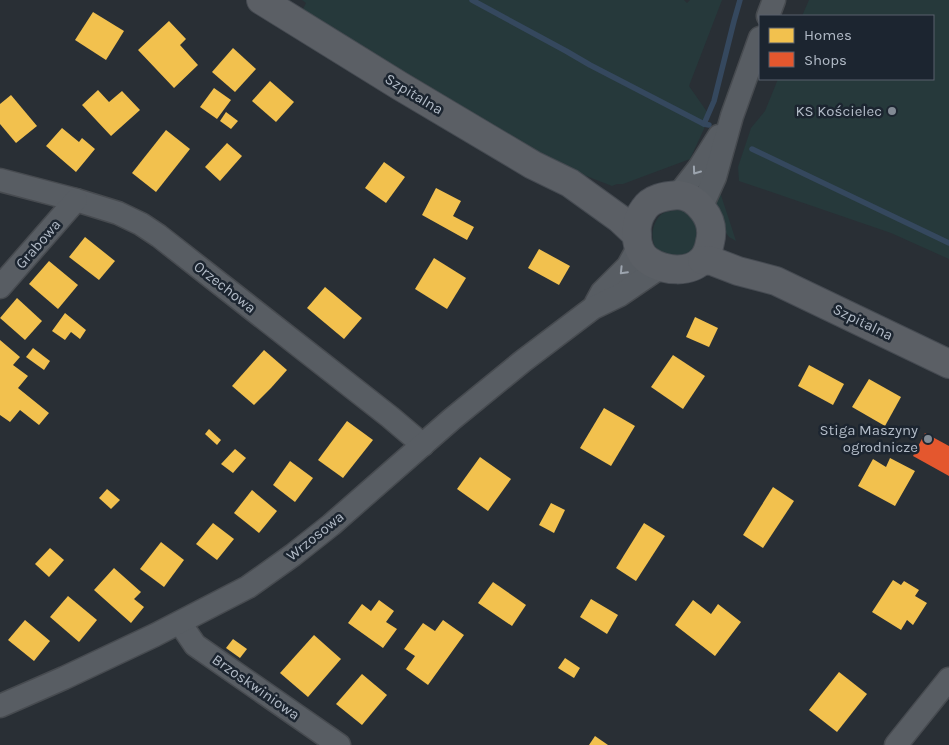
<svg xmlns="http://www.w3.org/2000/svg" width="949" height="745" font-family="Karla,sans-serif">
  <rect width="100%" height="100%" fill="#292f35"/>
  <g fill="#26393b">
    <polygon points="302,0 684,0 687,3 690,0 722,0 689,86 710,116 690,159 623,184 617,184 612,186 540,158 501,134 454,101 427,90 302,11 306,3"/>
    <polygon points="809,0 949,0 949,259 891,233 739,181 738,167 751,128 765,111 778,79 933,79 933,16 802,16"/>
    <polygon points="719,189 736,241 729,237 724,230 716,209 716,199"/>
    <path d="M677 210 684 211 697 221 699 245 687 256C680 256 669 257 664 255 648 248 650 223 662 214 666 211 672 211 677 210Z"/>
  </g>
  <g fill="#f2c14e">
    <polygon points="93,12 124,31 106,60 75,40"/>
    <polygon points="169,21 186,39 180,45 198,65 174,88 138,50"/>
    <polygon points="233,48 256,69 235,92 212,72"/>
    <polygon points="270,81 294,102 276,122 252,101"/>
    <polygon points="214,88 231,100 217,119 200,107"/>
    <polygon points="98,90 109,102 122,91 140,110 111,136 82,105"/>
    <polygon points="11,95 37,126 16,143 0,124 0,104"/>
    <polygon points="226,112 238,121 231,129 220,121"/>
    <polygon points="62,128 79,142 82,138 95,149 76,172 46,146"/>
    <polygon points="166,130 190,149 156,192 132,173"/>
    <polygon points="227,143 242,156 220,181 205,167"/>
    <polygon points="384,162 405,177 386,203 365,188"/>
    <polygon points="436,188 461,201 453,216 474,227 467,240 422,215"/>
    <polygon points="85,237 115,261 99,280 69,257"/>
    <polygon points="539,249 570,266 559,285 528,268"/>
    <polygon points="434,258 466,278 447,309 415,289"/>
    <polygon points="49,261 78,285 58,309 29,284"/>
    <polygon points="325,287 362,318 344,339 307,308"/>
    <polygon points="17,298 42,321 25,340 0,318"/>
    <polygon points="65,313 86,330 80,339 71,332 65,340 52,331"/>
    <polygon points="695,317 718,328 709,347 686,337"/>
    <polygon points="0,340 20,357 13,365 28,376 18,388 49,413 39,425 20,410 10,422 0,415"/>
    <polygon points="33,348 50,361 44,370 26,357"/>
    <polygon points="264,350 287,370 271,388 254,405 232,386"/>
    <polygon points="673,355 705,376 683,409 651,387"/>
    <polygon points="809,365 844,384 833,405 798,386"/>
    <polygon points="869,379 901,397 885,426 852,407"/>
    <polygon points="604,408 635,426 611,466 580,448"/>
    <polygon points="347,421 373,440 343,478 318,460"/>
    <polygon points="209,429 221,440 217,445 205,434"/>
    <polygon points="235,449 246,458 233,473 221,464"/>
    <polygon points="480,457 511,479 488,511 457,489"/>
    <polygon points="890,458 915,471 895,506 858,486 873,459 886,467"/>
    <polygon points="290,461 313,478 295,502 273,485"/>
    <polygon points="773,487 794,501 763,548 743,535"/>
    <polygon points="107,489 120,500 111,509 99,498"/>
    <polygon points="252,490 277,511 259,533 234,513"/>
    <polygon points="551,503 565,510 554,533 539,525"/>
    <polygon points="213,523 234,539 217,560 196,544"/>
    <polygon points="644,523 665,536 636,581 616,568"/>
    <polygon points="161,542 184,560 164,587 140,569"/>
    <polygon points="50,548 64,560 49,577 35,564"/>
    <polygon points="114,568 141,592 134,599 144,607 131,623 94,590"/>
    <polygon points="893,580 901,585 904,581 919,590 915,596 927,603 913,625 907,620 901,630 872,612"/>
    <polygon points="493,582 526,605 512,626 478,603"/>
    <polygon points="68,596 97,620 79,642 50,617"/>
    <polygon points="591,599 618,615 607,634 580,617"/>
    <polygon points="379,600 394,611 386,622 397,629 383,648 348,623 362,604 371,611"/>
    <polygon points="693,600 711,614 718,604 741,622 715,656 675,625"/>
    <polygon points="25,620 50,641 34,661 8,640"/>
    <polygon points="443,620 464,635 428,685 406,669 415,656 404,649 423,623 435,631"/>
    <polygon points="314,635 341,659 308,697 280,673"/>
    <polygon points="233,639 247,649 240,658 226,648"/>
    <polygon points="565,658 580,668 574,678 558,668"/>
    <polygon points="839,672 867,694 837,732 809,710"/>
    <polygon points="362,674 387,695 362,725 336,704"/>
    <polygon points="595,736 608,745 589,745"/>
  </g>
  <polygon fill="#e4572e" points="925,433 949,446 949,476 913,456"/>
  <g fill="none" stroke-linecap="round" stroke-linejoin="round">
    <g stroke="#35485e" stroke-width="5.5">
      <polyline points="472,0 566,51 590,65 704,124 709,125"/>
      <polyline points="704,124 714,101 734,21 740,0"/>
      <polyline points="752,149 949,243"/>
    </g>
    <g stroke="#474b50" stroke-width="25">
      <g id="minor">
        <polyline points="768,16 774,0"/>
        <polyline points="0,180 76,200 118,213 141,224 159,236 390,417 423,445"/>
        <polyline points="678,195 699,168 719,136"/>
        <polyline points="701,208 715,177 732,116 760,38"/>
        <polyline points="0,287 76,200"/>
        <polyline points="596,303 602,292 628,266 639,246"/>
        <polyline points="180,623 195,645 339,745"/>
        <polyline points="0,706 64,678 155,635 248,587 293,555 331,525 452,419 523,361 593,308 620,295 661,267"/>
        <polyline points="896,745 949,679"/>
      </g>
    </g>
    <g stroke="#464b52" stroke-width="30">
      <g id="major">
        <polyline points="261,0 400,86 533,165 570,183 620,219 637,235"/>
        <path d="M678 195C689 196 696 201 703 210 711 220 713 230 710 242 709 248 707 254 703 259 690 274 664 271 649 261 634 251 633 223 644 209 651 198 665 196 678 195Z"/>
        <polyline points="702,260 712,261 738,271 776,281 949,364"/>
      </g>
    </g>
    <use href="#minor" stroke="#585d63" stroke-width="22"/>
    <use href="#major" stroke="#5b5f65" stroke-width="28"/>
  </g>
  <defs><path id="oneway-chevron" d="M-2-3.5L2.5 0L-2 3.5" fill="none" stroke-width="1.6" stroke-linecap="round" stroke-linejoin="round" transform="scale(1.25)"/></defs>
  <g stroke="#9ca4ae">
    <use href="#oneway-chevron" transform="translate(696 171) rotate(126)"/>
    <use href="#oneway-chevron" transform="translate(623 271) rotate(134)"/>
  </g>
  <g fill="#828a94" stroke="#1c2530" stroke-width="2">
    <circle cx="892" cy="111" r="5"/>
    <circle cx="928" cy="439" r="5"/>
  </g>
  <g text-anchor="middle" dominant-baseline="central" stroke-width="5" stroke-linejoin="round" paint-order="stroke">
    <g font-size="15" fill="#b2bbc7" stroke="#1c2530">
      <text transform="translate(414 94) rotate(31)">Szpitalna</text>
      <text transform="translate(38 244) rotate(-49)">Grabowa</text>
      <text transform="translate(225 287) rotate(38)">Orzechowa</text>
      <text transform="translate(863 322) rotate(26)">Szpitalna</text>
      <text transform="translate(315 536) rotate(-39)">Wrzosowa</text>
      <text transform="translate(256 687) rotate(35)">Brzoskwiniowa</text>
    </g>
    <g font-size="15" fill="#b2bbc7" stroke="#1c2530" text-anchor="end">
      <text x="882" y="111">KS Kościelec</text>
      <text x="918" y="430">Stiga Maszyny<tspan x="918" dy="17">ogrodnicze</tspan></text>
    </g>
  </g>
  <rect x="759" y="15" width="175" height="65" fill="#1c2530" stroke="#58616c"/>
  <rect x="769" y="28" width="25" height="15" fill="#f2c14e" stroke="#58616c"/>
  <text x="804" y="40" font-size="15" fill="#b2bbc7">Homes</text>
  <rect x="769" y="52" width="25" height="15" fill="#e4572e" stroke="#58616c"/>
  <text x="804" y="65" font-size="15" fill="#b2bbc7">Shops</text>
</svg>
